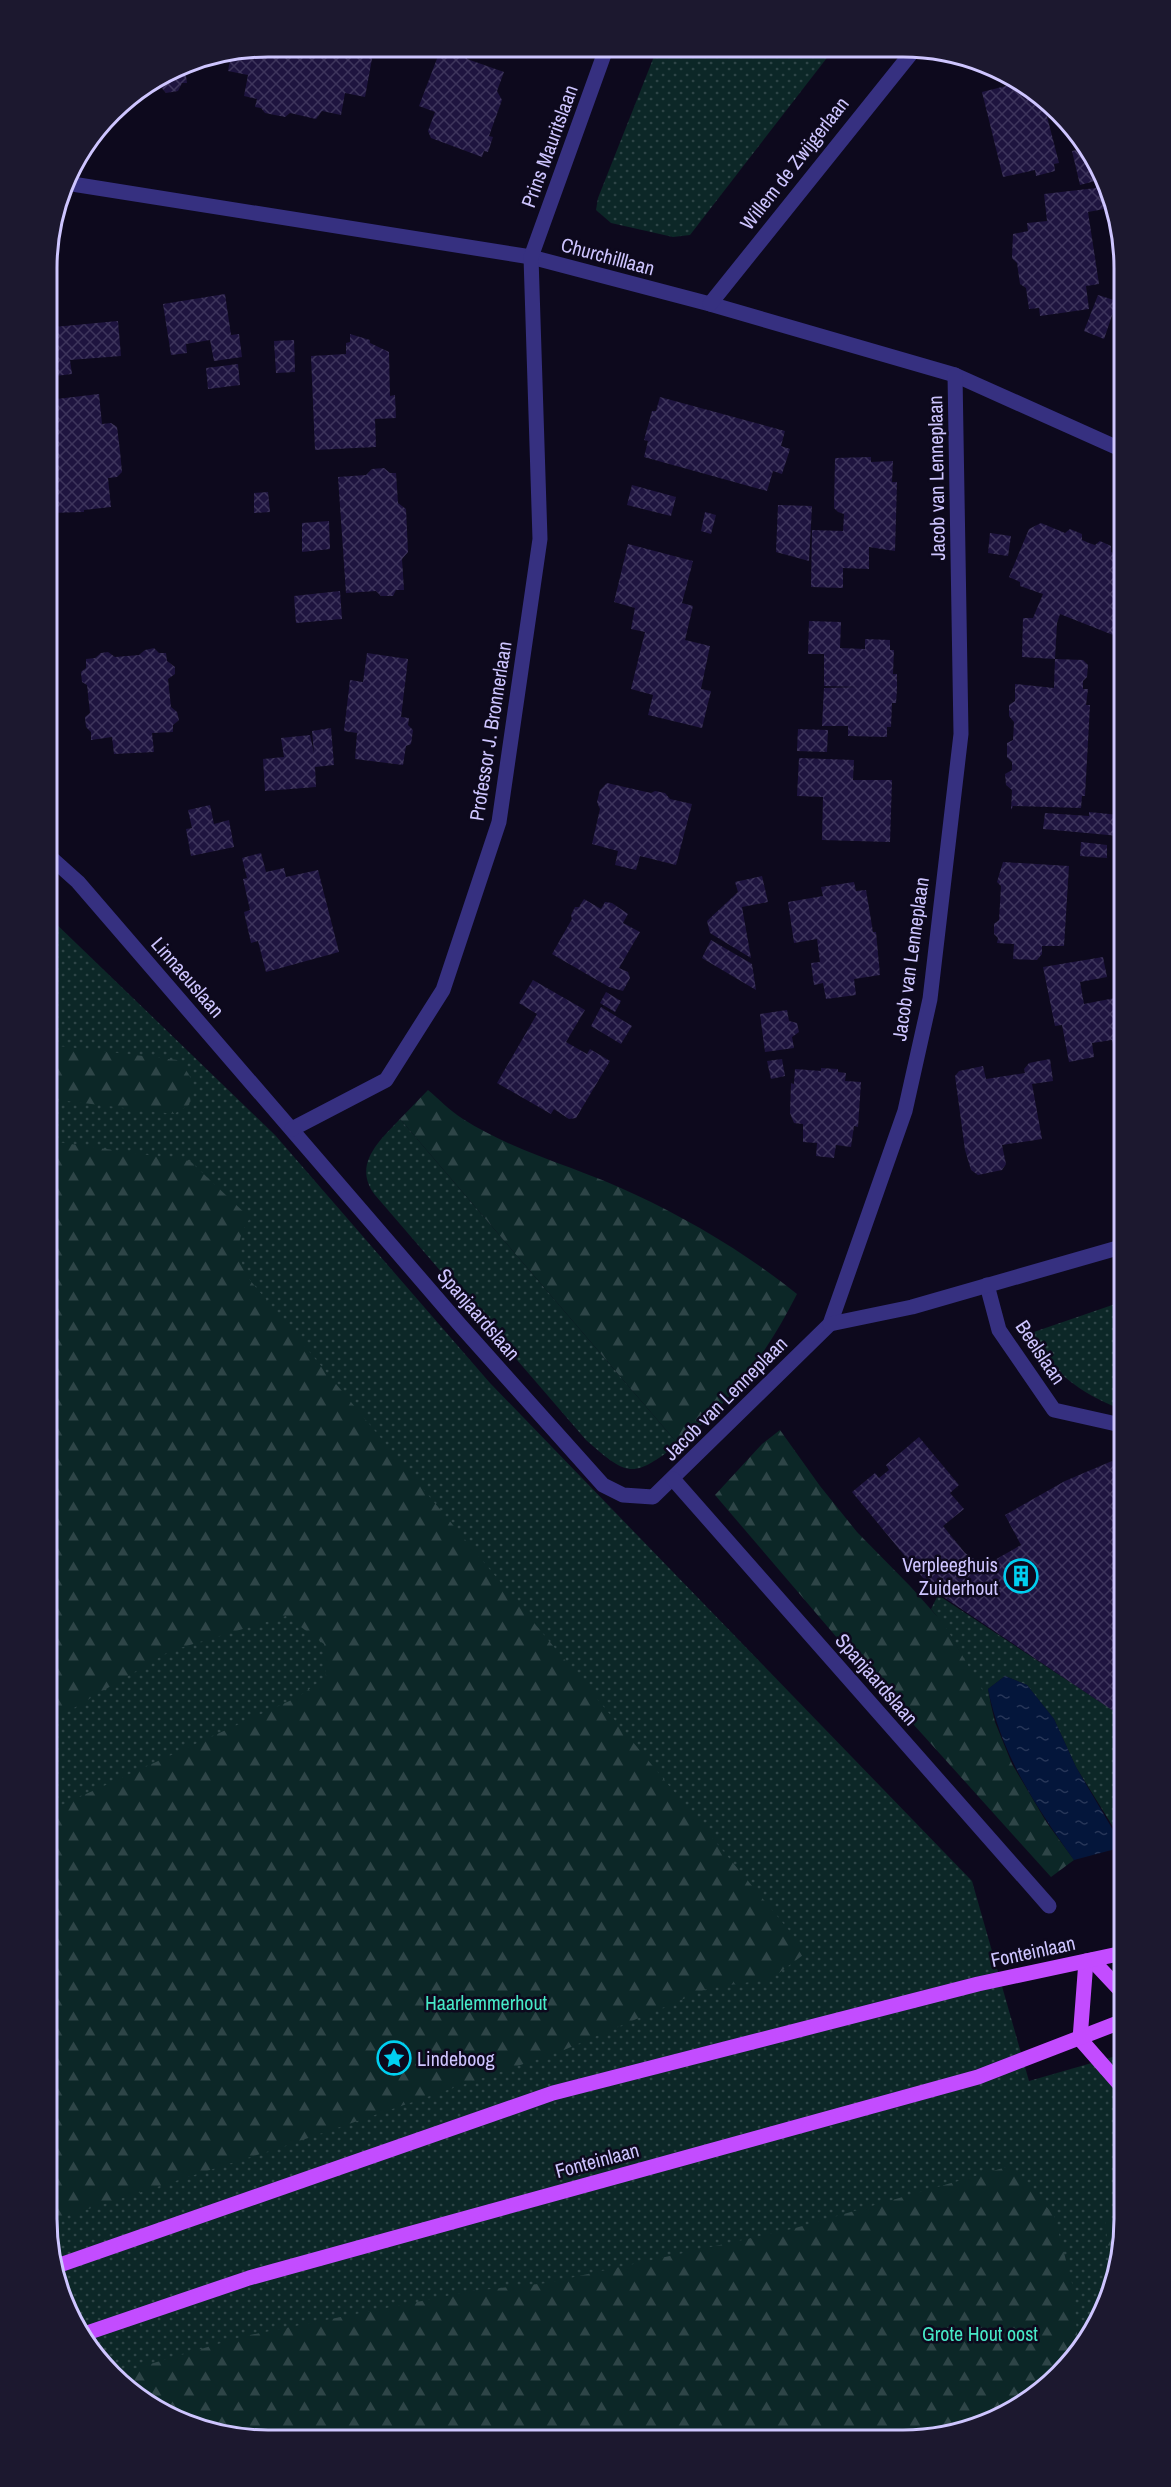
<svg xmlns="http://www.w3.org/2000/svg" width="1171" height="2487" font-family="'Archivo Narrow',sans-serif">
  <defs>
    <pattern id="green-dots" width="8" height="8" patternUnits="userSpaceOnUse" patternTransform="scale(1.5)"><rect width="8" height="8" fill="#0c2727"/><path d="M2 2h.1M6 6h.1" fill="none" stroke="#2e4547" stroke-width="1.8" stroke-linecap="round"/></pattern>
    <pattern id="forest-firs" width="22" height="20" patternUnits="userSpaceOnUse" patternTransform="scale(1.5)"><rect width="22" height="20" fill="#0c2727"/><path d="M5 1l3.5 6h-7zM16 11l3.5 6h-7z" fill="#2e4547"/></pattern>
    <pattern id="water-ripples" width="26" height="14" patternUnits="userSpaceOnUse" patternTransform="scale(1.5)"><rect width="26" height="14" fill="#04163b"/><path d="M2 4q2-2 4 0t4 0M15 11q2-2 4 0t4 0" fill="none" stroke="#273658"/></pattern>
    <pattern id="building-cross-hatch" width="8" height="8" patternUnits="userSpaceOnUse" patternTransform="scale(1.5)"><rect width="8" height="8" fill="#1e143f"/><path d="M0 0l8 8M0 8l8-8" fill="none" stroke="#3e355c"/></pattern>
  </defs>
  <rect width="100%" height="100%" fill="#0d091d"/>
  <g fill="url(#green-dots)">
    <polygon points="657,49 833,50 690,235 673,237 611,223 596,210 598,198"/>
    <polygon points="49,917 275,1135 490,1383 972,1881 1029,2081 1123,2054 1124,2233 1108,2303 1078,2354 1026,2403 960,2433 225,2436 171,2418 122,2385 76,2330 54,2276"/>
    <path d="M400 1119 678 1444C633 1478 629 1478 586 1440L375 1195C352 1165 379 1141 400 1119Z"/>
    <path d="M1121 1302V1409C1078 1393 1053 1371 1028 1334Z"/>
    <path d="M938 1595 1120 1715 1122 1714 1123 1843 1076 1767 1054 1719 1027 1685 1005 1676 988 1689 991 1705C969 1674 956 1638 931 1609Z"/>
  </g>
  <g fill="url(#forest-firs)">
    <path d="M50 1045 177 1060C193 1077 195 1082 189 1105L174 1114 50 1099Z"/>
    <path d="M428 1090C439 1099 450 1111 463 1119 516 1153 578 1167 634 1194 692 1221 747 1254 797 1294 768 1351 730 1405 678 1444L400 1119Z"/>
    <path d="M50 1141 190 1161 250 1218C235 1242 236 1253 249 1279L807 1952 771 1979 709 1988 564 2050 279 2148 54 2220 52 1805H62L298 1697 326 1677 324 1644 286 1616 170 1651 52 1721Z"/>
    <polygon points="780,1430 820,1486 857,1532 910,1586 944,1624 991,1705 995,1722 1012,1764 1047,1823 1074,1860 1051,1877 868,1674 715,1495 762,1444"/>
    <path d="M1010 2166 1054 2215 1072 2283 1079 2352 1026 2403 960 2433 225 2436C185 2423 141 2409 113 2375L245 2336 472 2291 547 2283 792 2229Z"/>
    <polygon points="1105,2215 1124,2234 1111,2289"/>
  </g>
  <path fill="url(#water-ripples)" d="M1005 1676 1027 1685 1054 1719 1076 1767 1123 1847 1074 1860C1036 1807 1001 1754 988 1689Z"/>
  <g fill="url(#building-cross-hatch)">
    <polygon points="268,46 326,47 326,50 340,52 342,47 374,48 365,97 345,93 341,115 322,111 316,119 290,113 285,117 265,113 261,108 255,107 257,99 244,96 248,75 228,71 231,54"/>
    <polygon points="441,48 471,48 467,59 504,72 497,91 502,100 489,136 493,137 488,152 484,151 482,157 431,138 428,131 435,112 419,106"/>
    <polygon points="184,63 187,83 182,83 178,91 166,93 160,86 142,89"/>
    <polygon points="1013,77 1042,97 1059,163 1054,164 1055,171 1036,176 1035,170 1003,177 982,92 1014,84"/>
    <polygon points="1086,148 1089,160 1087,148 1095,157 1115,207 1088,212 1099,284 1086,286 1089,309 1040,316 1039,308 1029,309 1026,288 1020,284 1017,263 1012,258 1013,234 1028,231 1027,223 1047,221 1044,194 1096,188 1095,181 1080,185 1072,151"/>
    <polygon points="47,293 50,293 54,327 118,321 121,356 70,360 72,374 47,377"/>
    <polygon points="225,294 231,335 239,334 242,357 214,361 210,340 186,344 187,353 171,355 163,304"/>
    <polygon points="1098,295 1117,301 1104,339 1084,331"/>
    <polygon points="350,334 370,340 370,343 389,352 390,396 395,395 396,418 375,419 376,447 315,450 311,356 346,354 346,343 350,342"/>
    <polygon points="294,340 295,372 276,373 274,341"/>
    <polygon points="238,364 240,385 208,389 206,368"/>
    <polygon points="99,394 102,424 111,423 117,427 120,451 122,472 117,477 108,478 111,507 84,510 84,512 48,513 48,400"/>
    <polygon points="660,397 785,431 781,446 790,449 782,474 773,471 767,491 644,457 648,441 644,440 652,411 656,411"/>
    <polygon points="871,457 871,462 893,461 892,482 897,482 895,551 869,547 869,569 843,568 843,588 811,587 812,530 843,531 844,514 838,512 834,508 835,458"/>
    <polygon points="384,468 390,473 396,473 398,503 406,509 408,552 402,559 404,590 396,590 393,596 381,596 376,591 346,593 338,477 366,475 372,469"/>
    <polygon points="632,485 676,497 671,516 627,505"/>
    <polygon points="268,492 270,512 254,513 254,493"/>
    <polygon points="778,505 812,506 809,561 776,552"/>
    <polygon points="705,512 716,515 711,534 701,531"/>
    <polygon points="329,521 330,549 302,552 302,523"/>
    <polygon points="1041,523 1065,533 1070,529 1082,534 1082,540 1089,543 1095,545 1100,541 1111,546 1111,552 1118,555 1118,637 1060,614 1057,623 1055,659 1083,660 1088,665 1087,677 1083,681 1083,689 1088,689 1086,705 1090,705 1085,796 1082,796 1081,808 1013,806 1011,810 1012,790 1006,785 1005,774 1012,770 1012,762 1007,757 1007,743 1013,740 1014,722 1009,716 1009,705 1015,701 1015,684 1054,688 1055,659 1022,657 1023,618 1033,618 1043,594 1020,586 1020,582 1009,577 1029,529"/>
    <polygon points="990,533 1011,536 1008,556 988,553"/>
    <polygon points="628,544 693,561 682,603 693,606 685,640 710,646 701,689 711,691 702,728 648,715 653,695 631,689 645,632 631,629 635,608 614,602"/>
    <polygon points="340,591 342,619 296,623 294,596"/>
    <polygon points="809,621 841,622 840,648 865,649 865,639 890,640 890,650 894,650 893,674 897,674 897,689 896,703 892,703 891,727 887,727 887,737 848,736 848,726 822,726 824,688 858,687 824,686 824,654 808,654"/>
    <polygon points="154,648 159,653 166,653 167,661 175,667 175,674 168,679 171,707 177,712 179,720 173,725 173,732 152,733 154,752 114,754 112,737 91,740 91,732 86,727 85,717 90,713 87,685 82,682 81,672 86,668 86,659 95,658 101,653 108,652 115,657 139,655 145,650"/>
    <polygon points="367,653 408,659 401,717 409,718 408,725 413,730 411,744 406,746 403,765 355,759 357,733 344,731 350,680 363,682"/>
    <polygon points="331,728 334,765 315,767 316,787 265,791 263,759 284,757 281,738 310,735 314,753 312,731"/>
    <polygon points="798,729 828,730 827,752 797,751"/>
    <polygon points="799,758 854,760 853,780 892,780 890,842 822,840 823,797 797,796"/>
    <polygon points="607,783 651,793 655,791 665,793 670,799 692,804 676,865 640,856 636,870 615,865 618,851 592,844 600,809 597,802 600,790"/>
    <polygon points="210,805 214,824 229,820 234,847 191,856 186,829 192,828 188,810"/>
    <polygon points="1089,812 1119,815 1119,836 1043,829 1045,813 1089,816"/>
    <polygon points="1081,842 1107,845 1107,858 1080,856"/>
    <polygon points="261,853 266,872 284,868 286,877 318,870 339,952 266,972 258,941 251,943 244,912 250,910 243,879 247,878 242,858"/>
    <polygon points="1003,862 1069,866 1064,946 1042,946 1042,954 1037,960 1013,959 1014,944 997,943 998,938 994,934 994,924 999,920 1001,886 997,882"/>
    <polygon points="762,876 768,902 742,907 751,958 710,933 707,921 738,892 735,882"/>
    <polygon points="854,882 856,891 866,890 873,932 876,932 880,975 854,979 856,995 826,999 823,983 814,985 811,963 820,962 817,939 794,943 788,902 823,896 821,887"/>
    <polygon points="584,899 601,909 605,902 612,903 628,914 623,923 640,932 619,968 628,972 630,978 623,991 609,987 552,954 572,919 571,915 575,907 579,907"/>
    <polygon points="711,940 752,964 756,990 702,958"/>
    <polygon points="1103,957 1107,977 1080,982 1084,1004 1120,997 1120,1076 1112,1040 1092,1043 1094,1057 1069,1062 1062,1025 1055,1026 1043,967"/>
    <polygon points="533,980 585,1010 566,1042 587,1054 590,1049 610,1061 576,1118 569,1119 554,1109 551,1114 497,1083 537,1014 519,1003"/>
    <polygon points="606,992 621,1001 615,1012 600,1003"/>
    <polygon points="601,1007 632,1026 621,1044 591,1026"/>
    <polygon points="787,1010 789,1021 797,1023 799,1032 792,1037 794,1048 765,1052 760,1014"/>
    <polygon points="782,1059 785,1076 771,1079 767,1061"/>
    <polygon points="1050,1059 1053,1081 1032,1084 1042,1139 1002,1145 1006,1164 1002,1170 978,1175 971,1170 965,1150 955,1076 959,1071 983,1066 986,1079 1025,1073 1024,1069 1029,1063"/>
    <polygon points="821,1068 838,1069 838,1072 846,1073 845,1081 861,1082 858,1127 854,1126 851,1147 836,1145 834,1158 816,1156 817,1143 803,1142 803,1124 794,1123 790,1113 791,1083 794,1084 795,1069 821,1071"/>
    <polygon points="919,1437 959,1485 950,1493 964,1509 943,1526 965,1553 977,1561 993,1561 1021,1545 1005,1515 1065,1481 1112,1461 1121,1477 1122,1705 1112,1710 933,1590 852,1492 875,1473 879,1478 889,1470 886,1465"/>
  </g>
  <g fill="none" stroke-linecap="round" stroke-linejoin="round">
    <g stroke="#363080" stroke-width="15">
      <polyline points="66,183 531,257 710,304 955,375 1118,448"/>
      <polyline points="710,304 913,51"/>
      <polyline points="49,856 78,882 460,1325 603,1485 623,1495 653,1497 830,1324 905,1111 930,999 961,734 955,375"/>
      <polyline points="292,1129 386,1080 443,990 499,822 540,539 531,257 606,49"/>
      <polyline points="987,1285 999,1330 1054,1410 1121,1425"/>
      <polyline points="830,1324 912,1307 1121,1247"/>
      <polyline points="673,1479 1049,1906"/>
    </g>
    <g stroke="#c34cff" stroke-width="15">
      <polyline points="1092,1960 1123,1993"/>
      <polyline points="1086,1961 1080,2039 1123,2088"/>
      <polyline points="54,2267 553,2093 978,1984 1123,1953"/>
      <polyline points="81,2335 249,2278 978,2077 1123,2021"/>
    </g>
  </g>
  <defs>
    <g id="building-ring" transform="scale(1.725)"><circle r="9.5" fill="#0d091d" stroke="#00cff0" stroke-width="1.5"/><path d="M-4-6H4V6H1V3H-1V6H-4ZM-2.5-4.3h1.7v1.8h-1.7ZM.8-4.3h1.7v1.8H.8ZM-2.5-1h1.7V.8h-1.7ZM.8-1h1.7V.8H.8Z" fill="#00cff0"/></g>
    <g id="sight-ring" transform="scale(1.725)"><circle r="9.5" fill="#0d091d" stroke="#00cff0" stroke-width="1.5"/><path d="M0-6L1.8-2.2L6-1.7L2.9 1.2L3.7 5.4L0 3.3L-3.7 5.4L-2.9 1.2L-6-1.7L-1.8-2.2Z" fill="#00cff0"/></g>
  </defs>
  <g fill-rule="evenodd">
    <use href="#building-ring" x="1021" y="1576"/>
    <use href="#sight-ring" x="394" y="2058"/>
  </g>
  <g text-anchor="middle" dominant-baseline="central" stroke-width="5" stroke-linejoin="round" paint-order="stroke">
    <g font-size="20" fill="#cec5ff" stroke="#0d091d">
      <text transform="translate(549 146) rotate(-70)">Prins Mauritslaan</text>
      <text transform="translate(794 163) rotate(-52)">Willem de Zwijgerlaan</text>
      <text transform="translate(608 256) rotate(15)">Churchilllaan</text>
      <text transform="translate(936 478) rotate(-91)">Jacob van Lenneplaan</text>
      <text transform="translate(490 731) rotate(-81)">Professor J. Bronnerlaan</text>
      <text transform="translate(910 959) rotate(-82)">Jacob van Lenneplaan</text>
      <text transform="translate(188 977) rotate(49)">Linnaeuslaan</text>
      <text transform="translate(479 1314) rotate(49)">Spanjaardslaan</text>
      <text transform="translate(1041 1352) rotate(56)">Beelslaan</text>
      <text transform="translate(725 1398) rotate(-45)">Jacob van Lenneplaan</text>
      <text transform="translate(877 1679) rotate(49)">Spanjaardslaan</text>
      <text transform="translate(1033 1951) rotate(-12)">Fonteinlaan</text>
      <text transform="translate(597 2160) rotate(-15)">Fonteinlaan</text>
    </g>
    <g font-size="20" fill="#cec5ff" stroke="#0d091d" text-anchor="end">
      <text x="998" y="1564">Verpleeghuis<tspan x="998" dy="23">Zuiderhout</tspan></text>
      <text x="417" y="2058" text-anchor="start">Lindeboog</text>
    </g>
    <g font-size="20" fill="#47e9c7" stroke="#0d091d">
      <text x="486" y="2002">Haarlemmerhout</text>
      <text x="980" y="2333">Grote Hout oost</text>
    </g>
  </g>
  <path d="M0 0H1171V2487H0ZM268 57H903A211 211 0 0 1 1114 268V2219A211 211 0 0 1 903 2430H268A211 211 0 0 1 57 2219V268A211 211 0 0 1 268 57Z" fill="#1c182f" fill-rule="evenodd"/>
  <path fill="none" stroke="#cec5ff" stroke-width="3" d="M268 57H903A211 211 0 0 1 1114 268V2219A211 211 0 0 1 903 2430H268A211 211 0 0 1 57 2219V268A211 211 0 0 1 268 57Z"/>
</svg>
